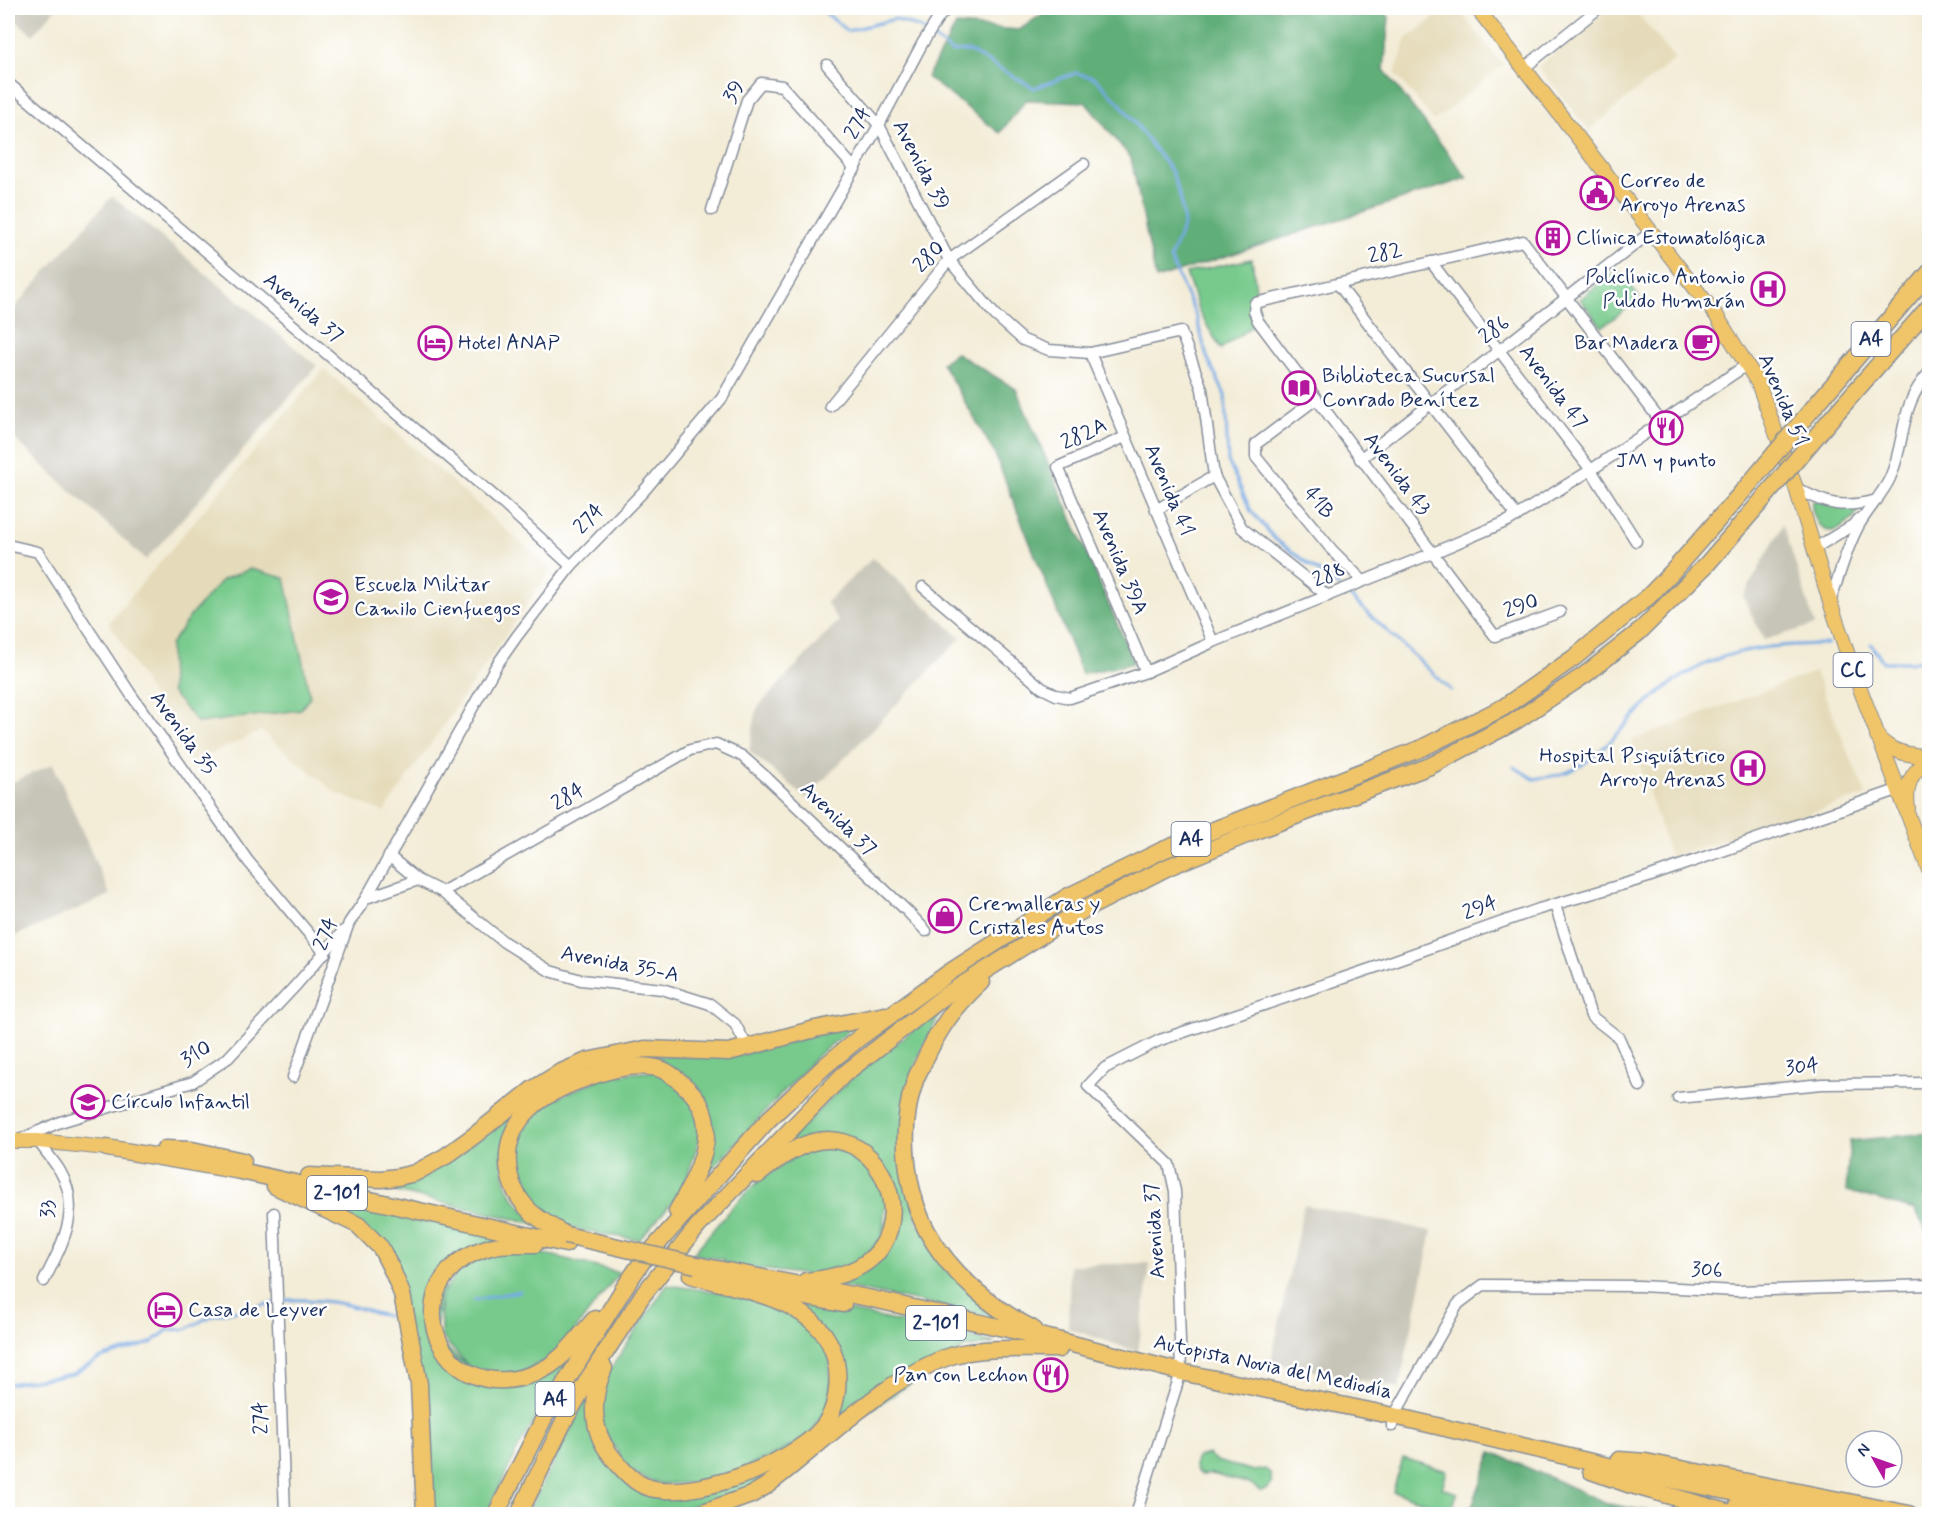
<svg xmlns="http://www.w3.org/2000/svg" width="1937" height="1522" font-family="Mynerve,sans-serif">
  <rect width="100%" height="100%" fill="#fff"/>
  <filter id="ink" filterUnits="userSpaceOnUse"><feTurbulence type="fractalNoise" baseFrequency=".0167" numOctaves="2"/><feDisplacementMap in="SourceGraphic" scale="12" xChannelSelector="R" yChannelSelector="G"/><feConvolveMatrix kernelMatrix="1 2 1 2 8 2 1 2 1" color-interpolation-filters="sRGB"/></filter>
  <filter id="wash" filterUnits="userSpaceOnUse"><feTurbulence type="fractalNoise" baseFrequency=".008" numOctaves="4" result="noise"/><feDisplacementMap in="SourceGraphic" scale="24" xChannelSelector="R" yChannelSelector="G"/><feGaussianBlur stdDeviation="1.35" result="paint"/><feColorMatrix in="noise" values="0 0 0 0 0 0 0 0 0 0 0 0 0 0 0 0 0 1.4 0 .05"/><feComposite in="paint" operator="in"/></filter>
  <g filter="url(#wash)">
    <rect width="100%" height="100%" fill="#f3ecd7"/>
    <g fill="#e5dbba">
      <polygon points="1446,8 1457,8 1503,65 1434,121 1395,73 1407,39"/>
      <polygon points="1610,8 1633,8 1675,59 1589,130 1538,67"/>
      <polygon points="324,369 551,569 384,812 336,793 261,731 191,763 109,622"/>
      <polygon points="1815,672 1866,795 1670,857 1632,740"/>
    </g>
    <g fill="#c7c5b8">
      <polygon points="8,8 56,8 33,35 8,14"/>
      <polygon points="112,196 317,366 146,560 8,433 8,315"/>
      <polygon points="1783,525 1815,625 1764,640 1743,597"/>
      <polygon points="873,558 961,638 806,798 749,751 757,708 838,621 826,602"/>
      <polygon points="53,764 110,895 8,939 8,784"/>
      <polygon points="1304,1205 1432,1231 1399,1388 1271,1362"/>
      <polygon points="1150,1263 1138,1352 1068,1328 1070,1265"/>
    </g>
    <g fill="#77ca8c" stroke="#497c75" stroke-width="1.5">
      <polygon points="1252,259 1260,320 1221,349 1199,312 1186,273"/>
      <polygon points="1617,269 1640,298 1602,327 1580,299"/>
      <path d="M1812 501 1861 507C1850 525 1825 546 1814 515 1812 510 1811 507 1812 501Z"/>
      <polygon points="250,569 285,578 310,697 300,710 198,723 171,692 170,645 191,615 222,580"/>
      <polygon points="943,1007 918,1058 906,1092 917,1223 1006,1319 825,1283 862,1270 897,1201 848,1140 770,1159 850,1079"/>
      <path d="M857 1024 817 1056 693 1189C708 1155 722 1124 696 1091 688 1081 677 1070 665 1065 643 1058 619 1064 598 1070 582 1076 561 1081 547 1091 493 1128 484 1190 545 1226L366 1185 367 1183 392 1181 421 1174 453 1158 543 1088 569 1073 601 1062 633 1056H735Z"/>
      <polygon points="656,1071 690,1096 702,1131 683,1190 639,1240 578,1230 545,1217 528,1202 516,1180 516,1137 546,1103 608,1075"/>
      <polygon points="827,1146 851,1151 867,1162 887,1197 881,1238 857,1263 809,1275 725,1265 724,1260 693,1254 732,1207 761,1179 808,1148"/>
      <polygon points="309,1196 511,1239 448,1265 433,1337 490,1385 575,1352 520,1445 486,1514 429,1514 422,1384 383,1244"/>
      <polygon points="510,1249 555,1256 619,1273 556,1355 513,1376 472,1370 441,1336 440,1297 461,1266"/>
      <polygon points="667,1285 720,1292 777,1307 803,1321 819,1335 830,1356 830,1405 811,1433 791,1448 736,1471 693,1483 663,1484 646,1479 629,1470 601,1426 601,1400 607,1374"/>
      <polygon points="783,1299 809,1302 995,1343 964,1348 757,1485 718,1503 680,1514 527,1514 589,1393 620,1475 691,1494 824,1430 837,1350"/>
      <path d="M1208 1454 1216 1461 1254 1471 1265 1469 1270 1473 1272 1484 1267 1489 1260 1491 1251 1484 1212 1474 1201 1475C1194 1471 1193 1463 1198 1457Z"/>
      <polygon points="1403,1458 1447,1471 1442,1488 1457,1493 1452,1510 1393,1492"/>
    </g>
    <g fill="#61ae78" stroke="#3e6e6b" stroke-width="1.5">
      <polygon points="1051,8 1381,8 1389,17 1384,70 1467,178 1156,279 1131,158 1085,102 1026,100 1000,133 927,77 956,25 1019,30"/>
      <polygon points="956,353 1016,389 1134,663 1082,674 994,452 942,363"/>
      <polygon points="1929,1133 1930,1133 1929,1241 1928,1234 1915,1210 1846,1191 1850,1141"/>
      <polygon points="1492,1452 1609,1504 1662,1514 1469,1514"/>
    </g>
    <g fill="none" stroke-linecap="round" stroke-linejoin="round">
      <g stroke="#77aae4" stroke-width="3">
        <polyline points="820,8 847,31 895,19 920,28 952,52 969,51 1034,88 1076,73 1095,78 1122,106 1172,172 1181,200 1184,224 1170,258 1196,316 1207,357 1225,395 1228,461 1251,511 1275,539 1339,587"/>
        <polyline points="1344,591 1451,690"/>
        <polyline points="1871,644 1883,662 1911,662 1930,658"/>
        <path d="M1514 767 1534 779C1545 777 1560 776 1570 771 1606 755 1628 717 1659 693 1714 649 1760 645 1827 644"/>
        <polyline points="474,1300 520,1291"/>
        <path d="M280 1301C297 1298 335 1301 351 1306 364 1309 373 1314 387 1316"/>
        <polyline points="8,1384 73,1374 101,1358 151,1343 168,1330 186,1329 213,1315 274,1303"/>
      </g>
    </g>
  </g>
  <g filter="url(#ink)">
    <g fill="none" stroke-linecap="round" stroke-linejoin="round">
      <g stroke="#878e9a" stroke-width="13">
        <g id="minor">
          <polyline points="827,65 879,125 949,260 995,315 1023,340 1049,350 1090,353 1181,332 1202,389 1214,476 1242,528 1328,596"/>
          <polyline points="1524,68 1599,8"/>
          <polyline points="8,83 500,501 571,566"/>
          <polyline points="712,210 747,100 761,83 782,86 855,169"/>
          <polyline points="1431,262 1591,470 1636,541"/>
          <polyline points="1338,284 1517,516"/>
          <polyline points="1090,353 1213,642"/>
          <polyline points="1316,399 1256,444 1256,457 1332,550 1363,581"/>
          <polyline points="830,406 949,260 1084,164"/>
          <polyline points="1125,437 1058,467 1146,672"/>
          <polyline points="1360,459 1651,232"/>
          <path d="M1796 488C1827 505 1842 509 1877 500"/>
          <polyline points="1156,510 1214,476"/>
          <polyline points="8,545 38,552 130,693 248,861 325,953"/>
          <polyline points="1815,548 1853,525 1860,518"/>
          <polyline points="923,587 1042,688 1056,695 1070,698 1146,672 1213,642 1433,553 1508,521 1591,470 1748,364"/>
          <path d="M1830 602C1839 577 1846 548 1859 525 1868 509 1882 495 1890 478 1907 439 1898 406 1930 372"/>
          <polyline points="1560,612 1495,636 1258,321 1254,311 1255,303 1523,241 1662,423"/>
          <polyline points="389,856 418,880 442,892 504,942 550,971 581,980 662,989 710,1004 735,1024 748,1048"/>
          <polyline points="442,892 690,750 716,744 742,756 766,777 908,912 926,931"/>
          <polyline points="366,898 418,880"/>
          <polyline points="1555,905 1591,1016 1619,1038 1640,1086"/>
          <polyline points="293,1077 349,923 366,898 496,666 517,636 571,566 643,492 722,398 879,125 922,44 939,17 948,8"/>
          <polyline points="1678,1098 1822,1084 1930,1083"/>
          <polyline points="21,1139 60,1122 193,1082 228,1058 297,984 343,931"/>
          <path d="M38 1141C45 1151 54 1161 60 1171 83 1210 61 1246 44 1281"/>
          <polyline points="274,1213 285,1514"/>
          <polyline points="1392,1426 1394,1416 1458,1304 1483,1285 1639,1286 1737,1291 1930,1285"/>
          <polyline points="1136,1514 1181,1372 1175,1191 1169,1164 1088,1086 1105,1068 1160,1040 1376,967 1539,909 1645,878 1897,790"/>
        </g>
      </g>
      <g stroke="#878e9a" stroke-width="16">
        <g id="major">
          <polyline points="1477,8 1716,315 1758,383 1796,488 1830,602 1853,670 1930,873"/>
          <path d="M1877 737C1895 754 1906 754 1930 757"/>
          <path d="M1908 809C1905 786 1910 772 1930 759"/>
          <polyline points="8,1141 38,1141 107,1148"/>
        </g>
      </g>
      <g stroke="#878e9a" stroke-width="19">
        <g id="highway">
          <polyline points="1814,407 1930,272"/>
          <polyline points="1830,420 1930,306"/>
          <path d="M981 982C955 1006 940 1027 925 1059 922 1067 916 1075 914 1084 899 1129 905 1189 927 1231 950 1273 991 1308 1033 1329"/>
          <polyline points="107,1148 241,1171 566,1244"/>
          <polyline points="165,1149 192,1150 243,1161"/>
          <path d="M758 1175C774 1162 792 1148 813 1142 883 1124 924 1232 859 1267 843 1276 824 1279 806 1281"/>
          <polyline points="309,1176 381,1179 398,1177 415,1173 446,1156 475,1135 533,1089 559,1073 587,1061 645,1049 729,1052 815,1029 885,1015"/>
          <polyline points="275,1186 358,1225 381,1248 393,1272 402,1294 419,1384 425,1514"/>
          <path d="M566 1235C554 1228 541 1221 531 1212 502 1184 499 1139 529 1110 544 1095 564 1086 584 1079 605 1071 628 1064 651 1067 666 1068 679 1080 689 1090 725 1125 697 1176 677 1211"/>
          <path d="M535 1244C520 1244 504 1243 490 1247 387 1276 436 1415 538 1372 561 1363 578 1337 595 1319"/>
          <polyline points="696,1265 868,1298 1053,1339 1181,1372 1394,1416 1634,1472 1839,1514"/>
          <polyline points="739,1284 843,1304"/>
          <path d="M604 1368C592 1396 590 1429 610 1454 619 1466 632 1482 647 1487 690 1502 794 1463 822 1428 836 1411 839 1391 837 1369 834 1341 819 1323 795 1309 768 1293 721 1284 691 1275"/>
          <polyline points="1619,1460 1646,1462 1909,1514"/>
          <polyline points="1591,1471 1628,1484 1734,1514"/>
          <polyline points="1738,1505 1780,1514"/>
          <polyline points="496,1514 546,1414 624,1288 644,1259 769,1119 826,1065 859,1038 950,972 1067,897 1163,850 1422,748 1504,707 1575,657 1649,596 1673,571 1751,482"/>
          <polyline points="519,1514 564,1421 590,1376 642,1296 698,1226 843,1075 946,995 1072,916 1168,867 1263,828 1430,766 1514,722 1586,674 1639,632 1707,564 1764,498"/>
          <path d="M698 1514 751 1495 766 1486C823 1444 886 1376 954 1355 982 1347 1029 1349 1059 1349"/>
        </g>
      </g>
      <use href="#minor" stroke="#fff" stroke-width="10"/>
      <use href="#major" stroke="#f0c469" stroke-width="14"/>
      <use href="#highway" stroke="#f0c469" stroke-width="16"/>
      <g stroke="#878e9a" stroke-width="19" stroke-linecap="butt">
        <g id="highway-bridge">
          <polyline points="1751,482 1814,407"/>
          <polyline points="1764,498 1830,420"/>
          <polyline points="566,1235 696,1265"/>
        </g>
      </g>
      <use href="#highway-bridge" stroke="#f0c469" stroke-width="16"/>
    </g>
  </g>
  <defs>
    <g id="civic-ring" transform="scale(1.725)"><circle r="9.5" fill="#fff" stroke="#b5179e" stroke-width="1.5"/><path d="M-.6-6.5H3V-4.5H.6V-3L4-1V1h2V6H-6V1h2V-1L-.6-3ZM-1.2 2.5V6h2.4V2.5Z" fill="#b5179e"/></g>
    <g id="building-ring" transform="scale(1.725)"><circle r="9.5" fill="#fff" stroke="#b5179e" stroke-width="1.5"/><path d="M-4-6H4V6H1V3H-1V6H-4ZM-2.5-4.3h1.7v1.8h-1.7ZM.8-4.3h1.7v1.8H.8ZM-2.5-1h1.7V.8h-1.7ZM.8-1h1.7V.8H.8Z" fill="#b5179e"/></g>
    <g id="hospital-ring" transform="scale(1.725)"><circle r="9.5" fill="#fff" stroke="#b5179e" stroke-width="1.5"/><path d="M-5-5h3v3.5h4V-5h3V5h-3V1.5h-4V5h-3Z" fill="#b5179e"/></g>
    <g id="hotel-ring" transform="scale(1.725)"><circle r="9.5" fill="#fff" stroke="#b5179e" stroke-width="1.5"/><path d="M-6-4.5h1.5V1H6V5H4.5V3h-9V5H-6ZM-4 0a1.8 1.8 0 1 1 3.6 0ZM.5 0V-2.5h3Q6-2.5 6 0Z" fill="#b5179e"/></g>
    <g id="cafe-ring" transform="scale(1.725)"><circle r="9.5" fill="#fff" stroke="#b5179e" stroke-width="1.5"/><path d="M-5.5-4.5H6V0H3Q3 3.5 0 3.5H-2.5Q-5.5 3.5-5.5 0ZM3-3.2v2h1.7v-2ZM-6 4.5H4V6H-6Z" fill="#b5179e"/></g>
    <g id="library-ring" transform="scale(1.725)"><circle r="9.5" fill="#fff" stroke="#b5179e" stroke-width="1.5"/><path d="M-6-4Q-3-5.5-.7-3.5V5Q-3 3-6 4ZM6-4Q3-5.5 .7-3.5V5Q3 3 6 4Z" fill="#b5179e"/></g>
    <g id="restaurant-ring" transform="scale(1.725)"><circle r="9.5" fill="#fff" stroke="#b5179e" stroke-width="1.5"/><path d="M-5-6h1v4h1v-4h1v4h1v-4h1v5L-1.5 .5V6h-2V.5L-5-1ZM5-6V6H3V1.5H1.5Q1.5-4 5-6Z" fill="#b5179e"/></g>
    <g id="school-ring" transform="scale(1.725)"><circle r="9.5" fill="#fff" stroke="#b5179e" stroke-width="1.5"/><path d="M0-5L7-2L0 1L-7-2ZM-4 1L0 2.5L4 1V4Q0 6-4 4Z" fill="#b5179e"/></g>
    <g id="shop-ring" transform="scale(1.725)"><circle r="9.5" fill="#fff" stroke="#b5179e" stroke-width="1.5"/><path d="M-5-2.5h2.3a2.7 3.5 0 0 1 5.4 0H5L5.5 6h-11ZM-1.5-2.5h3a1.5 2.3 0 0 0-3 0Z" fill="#b5179e"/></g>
  </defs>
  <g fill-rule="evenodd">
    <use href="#civic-ring" x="1597" y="193"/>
    <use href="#building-ring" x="1553" y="238"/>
    <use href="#hospital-ring" x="1768" y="289"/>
    <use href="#hotel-ring" x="435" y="343"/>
    <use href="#cafe-ring" x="1702" y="343"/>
    <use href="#library-ring" x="1299" y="388"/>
    <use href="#restaurant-ring" x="1666" y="428"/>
    <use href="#school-ring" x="331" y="597"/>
    <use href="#hospital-ring" x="1748" y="768"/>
    <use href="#shop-ring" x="945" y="916"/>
    <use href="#school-ring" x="88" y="1102"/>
    <use href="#hotel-ring" x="165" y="1310"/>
    <use href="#restaurant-ring" x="1051" y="1375"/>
  </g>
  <g text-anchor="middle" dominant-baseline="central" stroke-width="5" stroke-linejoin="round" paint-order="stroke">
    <g fill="#fff" stroke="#5f6d8e" stroke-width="1.5">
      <rect x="1851.5" y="322" width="39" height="34" rx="4.5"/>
      <rect x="1833.5" y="653" width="39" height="34" rx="4.5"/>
      <rect x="1171.5" y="822" width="39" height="34" rx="4.5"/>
      <rect x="307" y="1176" width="60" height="34" rx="4.5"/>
      <rect x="906" y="1306" width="60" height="34" rx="4.5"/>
      <rect x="535.5" y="1382" width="39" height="34" rx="4.5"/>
    </g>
    <g font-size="20" font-weight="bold" fill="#1b2f5e">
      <text x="1871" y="339">A4</text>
      <text x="1853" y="670">CC</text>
      <text x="1191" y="839">A4</text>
      <text x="337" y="1193">2-101</text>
      <text x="936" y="1323">2-101</text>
      <text x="555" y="1399">A4</text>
    </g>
    <g font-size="21" fill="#1b2f5e" stroke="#fff">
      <text transform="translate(734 92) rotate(-60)">39</text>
      <text transform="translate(858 123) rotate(-61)">274</text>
      <text transform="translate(921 165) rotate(62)">Avenida 39</text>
      <text transform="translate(1385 253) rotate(-13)">282</text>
      <text transform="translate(929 257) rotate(-46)">280</text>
      <text transform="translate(303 308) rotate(40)">Avenida 37</text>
      <text transform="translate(1494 330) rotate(-38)">286</text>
      <text transform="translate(1553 387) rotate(53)">Avenida 47</text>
      <text transform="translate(1783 400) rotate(67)">Avenida 51</text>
      <text transform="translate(1084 434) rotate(-25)">282A</text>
      <text transform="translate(1397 474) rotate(53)">Avenida 43</text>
      <text transform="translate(1169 490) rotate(67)">Avenida 41</text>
      <text transform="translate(1319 503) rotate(51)">41B</text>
      <text transform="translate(589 519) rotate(-46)">274</text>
      <text transform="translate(1120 562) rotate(67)">Avenida 39A</text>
      <text transform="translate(1329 575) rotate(-23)">288</text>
      <text transform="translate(1521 606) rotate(-20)">290</text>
      <text transform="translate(183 733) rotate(54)">Avenida 35</text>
      <text transform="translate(568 797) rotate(-30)">284</text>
      <text transform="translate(838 819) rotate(44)">Avenida 37</text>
      <text transform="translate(1480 908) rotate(-20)">294</text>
      <text transform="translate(326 934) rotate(-68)">274</text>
      <text transform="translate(620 964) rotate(11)">Avenida 35-A</text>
      <text transform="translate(196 1054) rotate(-32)">310</text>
      <text transform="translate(1802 1067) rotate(-5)">304</text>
      <text transform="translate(48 1209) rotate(-90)">33</text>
      <text transform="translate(1155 1231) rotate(-94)">Avenida 37</text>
      <text transform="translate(1707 1270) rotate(3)">306</text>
      <text transform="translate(1273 1367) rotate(12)">Autopista Novia del Mediodía</text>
      <text transform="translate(261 1418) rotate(-93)">274</text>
    </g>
    <g font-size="21" fill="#1b2f5e" stroke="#fff" text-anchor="start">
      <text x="1620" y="181">Correo de<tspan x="1620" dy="24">Arroyo Arenas</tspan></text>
      <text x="1576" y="238">Clínica Estomatológica</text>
      <text x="1745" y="277" text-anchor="end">Policlínico Antonio<tspan x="1745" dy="24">Pulido Humarán</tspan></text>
      <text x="458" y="343">Hotel ANAP</text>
      <text x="1679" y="343" text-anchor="end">Bar Madera</text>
      <text x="1322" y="376">Biblioteca Sucursal<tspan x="1322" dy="24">Conrado Benítez</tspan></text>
      <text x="1666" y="461" text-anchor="middle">JM y punto</text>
      <text x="354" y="585">Escuela Militar<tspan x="354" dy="24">Camilo Cienfuegos</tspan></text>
      <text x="1725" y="756" text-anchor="end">Hospital Psiquiátrico<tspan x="1725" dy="24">Arroyo Arenas</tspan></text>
      <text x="968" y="904">Cremalleras y<tspan x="968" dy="24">Cristales Autos</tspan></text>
      <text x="111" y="1102">Círculo Infantil</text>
      <text x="188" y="1310">Casa de Leyver</text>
      <text x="1028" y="1375" text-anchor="end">Pan con Lechon</text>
    </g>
  </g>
  <rect width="1937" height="1522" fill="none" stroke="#fff" stroke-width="30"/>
  <g transform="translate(1874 1459) rotate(310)"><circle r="28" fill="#ffffff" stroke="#a4acbf" stroke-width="1.5"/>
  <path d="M0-4.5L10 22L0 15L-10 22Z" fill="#b5179e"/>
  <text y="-9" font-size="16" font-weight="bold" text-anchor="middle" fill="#1b2f5e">N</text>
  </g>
</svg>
